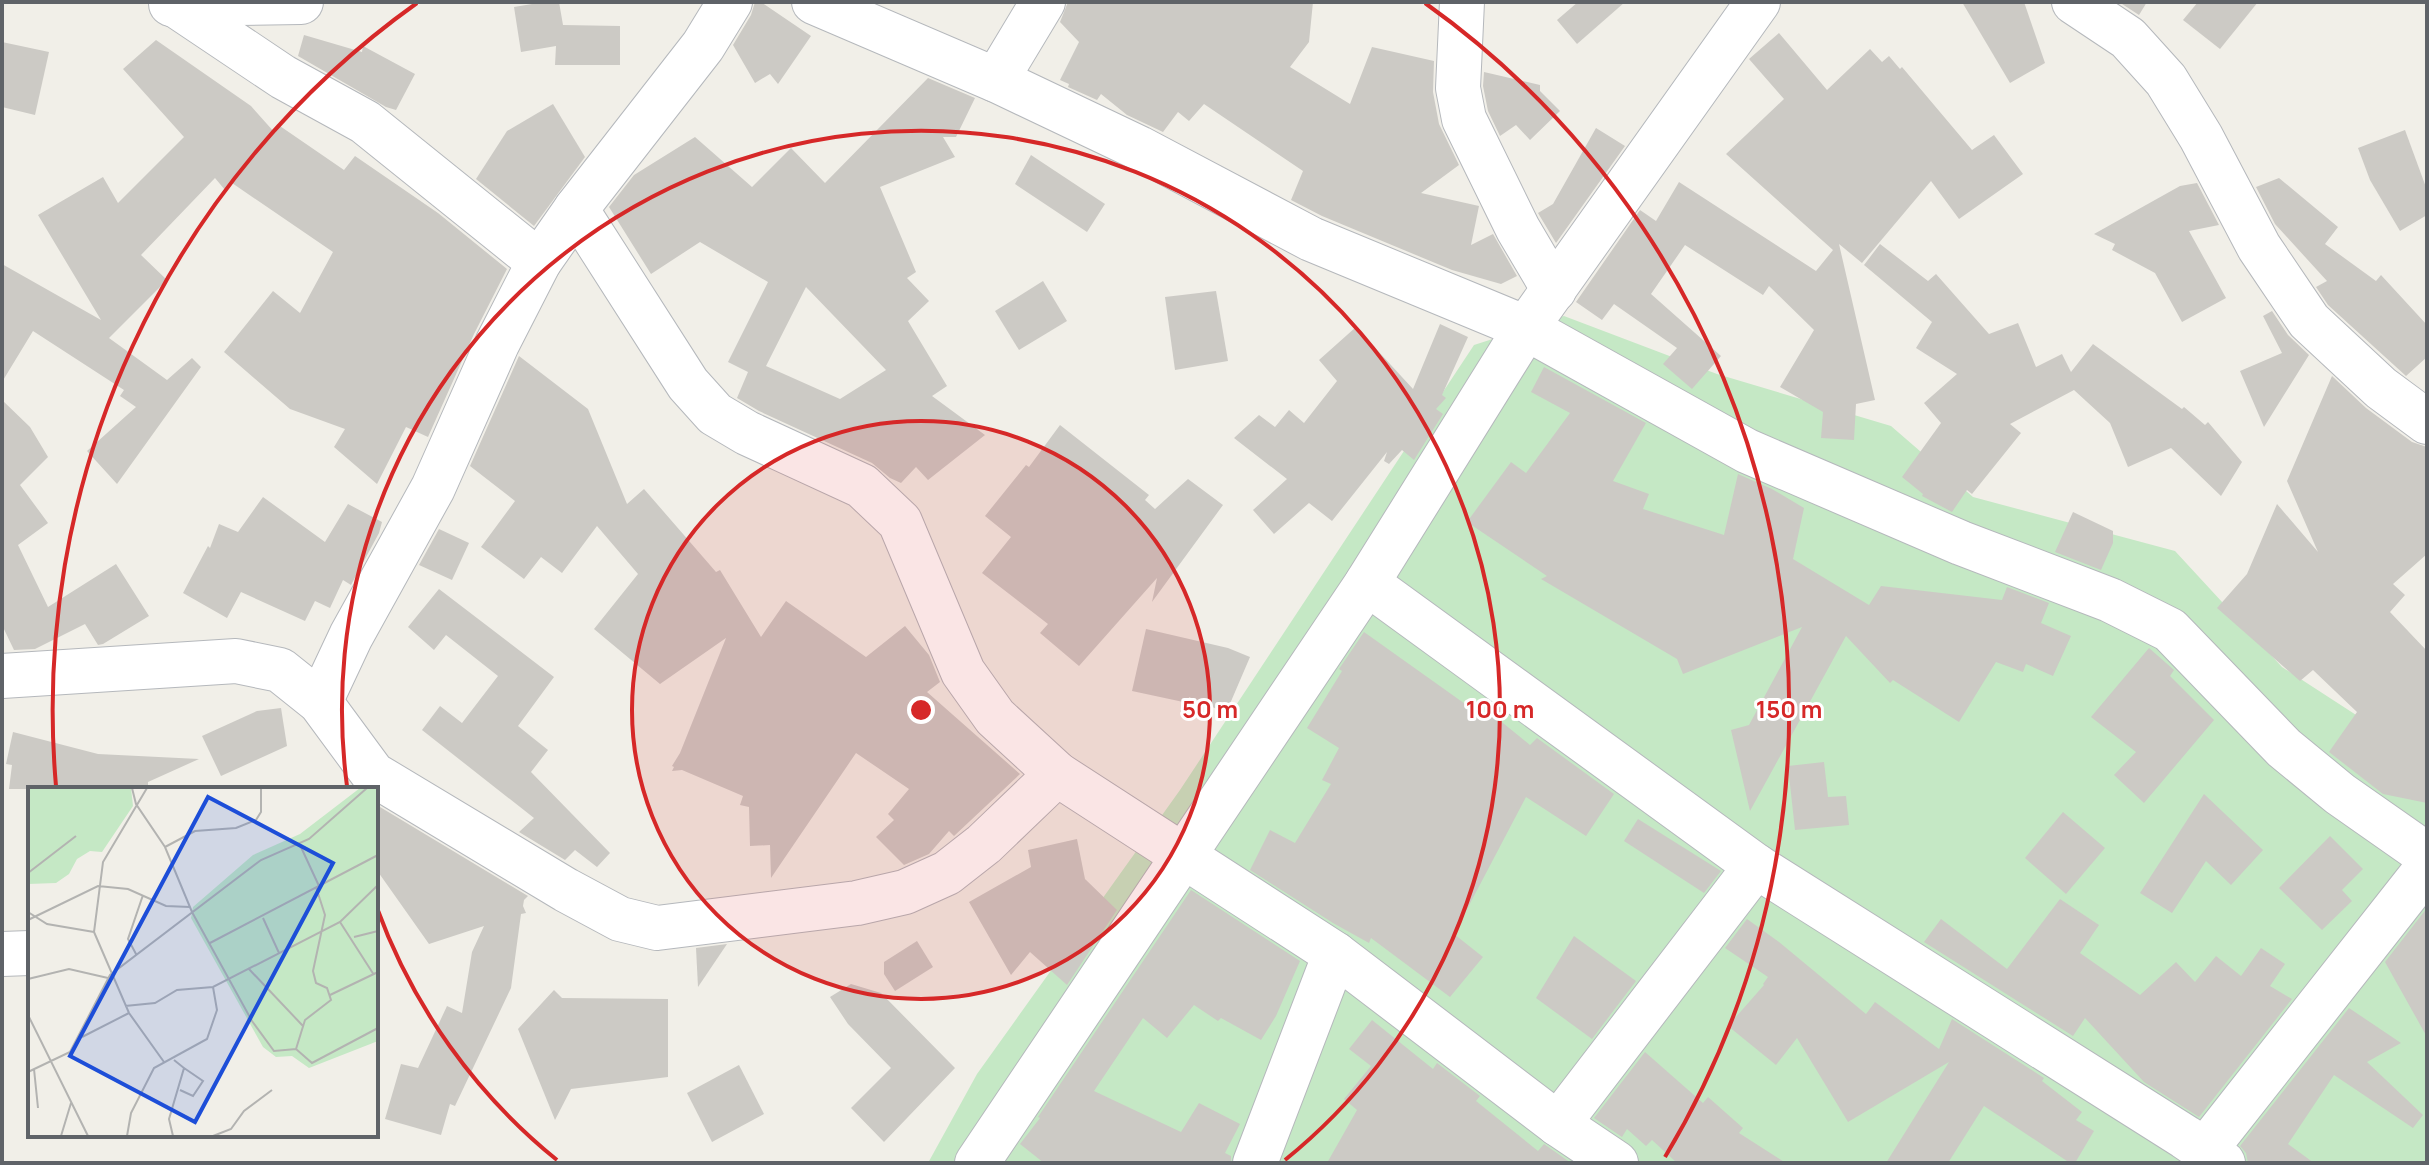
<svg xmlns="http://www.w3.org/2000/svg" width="2429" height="1165" font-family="Manrope,sans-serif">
  <rect width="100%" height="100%" fill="#f1efe8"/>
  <polygon fill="#c5e8c5" points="1564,316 1717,374 1891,426 1973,497 2175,551 2282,667 2427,761 2427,1163 928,1163 977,1074 1180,790 1474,345"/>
  <g fill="#cccac5" fill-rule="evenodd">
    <polygon points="544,2 559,2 563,25 620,26 620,65 555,65 556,46 521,52 514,7"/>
    <polygon points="755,2 761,2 811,36 778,84 770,74 755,83 733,45 751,15"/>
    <polygon points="1068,2 1313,2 1309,42 1290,67 1350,104 1372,47 1434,61 1433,92 1439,124 1459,165 1421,193 1479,206 1471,245 1493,234 1517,276 1501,284 1452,270 1322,216 1291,200 1303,171 1204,104 1189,121 1178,112 1163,132 1127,115 1101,94 1097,100 1068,87 1069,84 1060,80 1079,42 1060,22"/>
    <polygon points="1578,2 1625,2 1577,44 1557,20"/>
    <polygon points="1962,2 2024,2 2045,63 2010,83"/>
    <polygon points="2119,2 2147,2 2139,15"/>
    <polygon points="2198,2 2258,2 2220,49 2183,20"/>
    <polygon points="1779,33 1827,90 1870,49 1882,62 1889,56 1900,69 1902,67 1972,150 1994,135 2023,174 1959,219 1931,181 1862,263 1839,244 1875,400 1856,404 1854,440 1821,438 1823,412 1780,387 1814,330 1769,286 1763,295 1685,245 1651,294 1721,356 1692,389 1663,364 1677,348 1614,304 1602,320 1576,302 1640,210 1656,221 1679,182 1816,271 1833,250 1726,154 1784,99 1749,59"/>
    <polygon points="304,35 362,52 363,46 415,74 396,110 386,107 298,56"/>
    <polygon points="156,40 251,106 275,133 277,124 344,170 355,156 438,213 507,269 474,334 428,437 406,427 377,484 334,447 345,429 290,409 224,352 273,291 300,313 333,252 232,183 225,190 215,178 141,255 167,280 109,338 167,380 192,358 201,367 117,484 87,451 136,407 120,396 124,390 33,331 2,382 2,264 101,320 38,215 103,177 118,203 184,137 123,69"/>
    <polygon points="2,42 49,52 35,115 2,107"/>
    <polygon points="1484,72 1540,85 1540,91 1560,111 1530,140 1516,125 1500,136 1488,111 1483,86"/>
    <path d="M928 78 975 98 956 137H943L955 157 880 187 916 272 907 278 929 301 908 321 947 386 932 396 985 435 928 480 916 467 901 483 890 478 872 463 759 411 737 398 748 372 728 362 768 282 700 242 651 274 609 207 634 175 695 137 752 187 791 148 825 183ZM806 287 886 370 840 399 766 366Z"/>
    <polygon points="553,104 585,157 534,226 476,179 507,131"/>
    <polygon points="1596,128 1625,146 1556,243 1538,213 1553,204"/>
    <polygon points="2405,130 2427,190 2427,215 2400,231 2370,180 2358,148"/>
    <polygon points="1031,155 1105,204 1087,232 1015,184"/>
    <polygon points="2279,178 2338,227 2325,244 2376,281 2381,275 2427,325 2427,357 2406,376 2328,305 2316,287 2327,281 2275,224 2256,187"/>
    <polygon points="2197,183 2219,225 2189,231 2226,298 2182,322 2155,273 2112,250 2115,244 2094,234 2180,186"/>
    <polygon points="1880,244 1928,281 1936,274 1989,334 2018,323 2036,367 2062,354 2071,372 2093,344 2182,409 2184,407 2205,425 2208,422 2242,462 2221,496 2171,448 2128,467 2110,423 2074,390 2010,424 2021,433 1972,494 1967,490 1952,512 1922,496 1923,494 1902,477 1941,423 1924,403 1957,374 1916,348 1932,322 1864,265"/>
    <polygon points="1043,281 1067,321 1019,350 995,311"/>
    <polygon points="1216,291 1228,361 1175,370 1165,297"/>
    <polygon points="2272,311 2288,335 2309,355 2264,427 2240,371 2282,353 2263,316"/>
    <polygon points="1440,324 1468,337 1442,395 1446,398 1436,409 1443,414 1414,460 1402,450 1389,464 1384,461 1387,452 1332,521 1309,503 1274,534 1253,510 1287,479 1234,438 1259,415 1275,427 1289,410 1304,423 1337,381 1319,360 1356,327 1413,389"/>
    <polygon points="519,356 588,409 627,504 644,489 716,572 720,570 761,637 786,601 866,657 905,626 929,655 940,682 927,692 1020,774 954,836 949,831 929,854 904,865 876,837 894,820 888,814 909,789 856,753 771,878 770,845 750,846 749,807 740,805 743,796 682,770 672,771 674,767 672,766 680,753 726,638 660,684 594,629 638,574 597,526 562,573 541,557 524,579 481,547 515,501 470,466"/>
    <polygon points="1544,367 1646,423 1613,481 1649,494 1643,509 1724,535 1738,474 1772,489 1804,508 1793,559 1869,605 1881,586 2002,600 2007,587 2049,603 2041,623 2071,636 2053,676 2026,664 2023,672 1996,662 1959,722 1893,680 1890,683 1846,636 1750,811 1731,730 1749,725 1802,627 1683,674 1677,659 1541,579 1547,576 1467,522 1511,462 1526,473 1570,413 1531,392"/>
    <polygon points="2332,376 2366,408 2412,442 2427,447 2427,554 2393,584 2405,595 2390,612 2427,651 2427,803 2383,794 2329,752 2357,712 2313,670 2300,681 2217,608 2247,574 2277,504 2318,552 2287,481"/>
    <polygon points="2,400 30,427 48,457 20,485 48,523 18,545 48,607 116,564 149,616 103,644 98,645 85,624 35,649 14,650 2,625"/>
    <polygon points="1060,425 1149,495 1145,500 1155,509 1188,479 1223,505 1152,602 1157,578 1079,666 1040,633 1048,624 982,573 1011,537 985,516 1026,465 1029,467"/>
    <polygon points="263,497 325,542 348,504 382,522 379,533 351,585 343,580 330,608 315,601 305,621 241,592 227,618 183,593 208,546 210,548 219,524 238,532"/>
    <polygon points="2073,512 2113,531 2113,543 2101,570 2055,552"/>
    <polygon points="439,529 469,543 452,580 419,565"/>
    <polygon points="439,589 554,677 518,726 548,750 531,772 610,853 597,867 575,850 565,860 519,832 534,818 422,730 440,706 462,723 498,676 446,635 434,650 408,627"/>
    <polygon points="1146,629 1228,648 1250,657 1226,713 1189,697 1188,703 1132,691"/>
    <polygon points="1364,632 1482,716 1487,710 1530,745 1537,738 1614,794 1586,836 1526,797 1454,934 1483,957 1450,997 1371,938 1369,943 1333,923 1250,870 1270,830 1295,843 1331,784 1322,780 1339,748 1307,728 1342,671 1339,669"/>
    <polygon points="2149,648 2174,670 2170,676 2214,720 2144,803 2114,775 2136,752 2091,717"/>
    <polygon points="281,708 287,746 221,776 202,736 257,711"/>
    <polygon points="13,732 98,754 199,759 148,782 148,789 9,789 12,765 6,764"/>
    <polygon points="1824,762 1828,797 1846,796 1849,825 1795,830 1788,766"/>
    <polygon points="2204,794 2263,850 2231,885 2206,861 2172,913 2140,893"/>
    <polygon points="380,807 528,896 524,900 523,906 526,913 521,914 511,988 455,1106 450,1104 441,1135 385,1119 401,1064 418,1068 447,1006 462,1013 472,952 484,926 429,944 376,869 376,813"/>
    <polygon points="2063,812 2105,848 2066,894 2025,858"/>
    <polygon points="1638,819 1721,871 1704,893 1624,841"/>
    <polygon points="2330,836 2363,869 2342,890 2352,901 2322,930 2279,888"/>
    <polygon points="1077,839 1085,879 1117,910 1067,985 1030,952 1011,975 969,902 1031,867 1028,850"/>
    <polygon points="1191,890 1300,961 1276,1016 1261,1040 1221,1018 1218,1021 1194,1005 1167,1038 1143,1018 1094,1091 1181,1132 1199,1103 1240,1124 1225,1153 1231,1156 1231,1163 1044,1163 1020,1144 1040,1118 1038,1117"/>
    <polygon points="2060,899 2099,925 2080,953 2140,995 2176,962 2195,982 2216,956 2241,976 2261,948 2285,964 2270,986 2292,999 2199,1117 2144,1082 2085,1018 2073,1036 1924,942 1941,919 2007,969"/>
    <polygon points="2427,908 2427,1037 2385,962"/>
    <polygon points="1747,919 1779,942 1866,1014 1875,1002 1939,1049 1952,1019 2044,1078 2042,1081 2082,1112 2076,1120 2094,1131 2075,1163 2070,1163 1984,1106 1948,1163 1886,1163 1949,1062 1848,1122 1797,1038 1776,1065 1728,1026 1764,985 1763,984 1768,977 1725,948"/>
    <polygon points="1574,936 1636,981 1592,1039 1536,998"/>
    <polygon points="917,941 933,967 895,991 884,974 884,962"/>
    <polygon points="727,944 698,987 696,948"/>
    <polygon points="851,984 881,993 955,1068 884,1142 851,1108 891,1068 848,1024 830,997"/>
    <polygon points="554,990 562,998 668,999 668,1077 571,1089 555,1120 518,1029"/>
    <polygon points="2349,1008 2401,1043 2367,1062 2423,1115 2413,1128 2334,1075 2288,1144 2314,1163 2248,1163 2246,1153 2240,1146"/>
    <polygon points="1372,1020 1433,1069 1437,1063 1480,1096 1476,1101 1538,1151 1544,1144 1571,1163 1327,1163 1357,1110 1344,1099 1371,1066 1349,1049"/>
    <polygon points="1645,1052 1703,1103 1708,1097 1743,1128 1739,1133 1786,1163 1677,1163 1652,1140 1646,1146 1627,1129 1622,1137 1594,1118"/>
    <polygon points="739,1065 764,1114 712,1142 687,1093"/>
  </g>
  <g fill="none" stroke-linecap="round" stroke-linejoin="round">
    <g stroke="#b5b8bc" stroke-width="46">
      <g id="minor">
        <polyline points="814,2 996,80 1139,148 1311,239 1526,328 1747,451 1961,543 2110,600 2170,630 2284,748 2340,794 2427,855"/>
        <polyline points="1462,2 1458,88 1464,119 1518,229 1554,290"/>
        <polyline points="2074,2 2128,38 2166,80 2201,137 2259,247 2309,321 2381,388 2427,422"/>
        <polyline points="171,4 301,2"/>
        <polyline points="177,6 283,77 365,122 539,262"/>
        <polyline points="996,80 1043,2"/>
        <polyline points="576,209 688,384 715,414 747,433 862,486 900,522 963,672 995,717 1057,774 1335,954 1558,1124 1616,1163"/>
        <polyline points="1367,583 1756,866 2185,1137 2223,1163"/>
        <polyline points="2,676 236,661 280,670 320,702 373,774 566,890 620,919 657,928 857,903 905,892 947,873 984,844 1057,774"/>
        <polyline points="320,702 351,636 433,488 497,344 539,262 576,209 703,46 730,2"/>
        <polyline points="2,954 30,953"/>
        <polyline points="1558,1124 1756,866"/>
        <polyline points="2205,1150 2427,868"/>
        <polyline points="977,1163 1367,583 1526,328 1758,2"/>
        <polyline points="1255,1163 1335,954"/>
      </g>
    </g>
    <use href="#minor" stroke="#fff" stroke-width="44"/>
  </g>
  <circle cx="921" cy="710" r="289" fill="#d62828" fill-opacity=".12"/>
  <g fill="none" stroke="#d62828" stroke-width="4">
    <circle cx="921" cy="710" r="289"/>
    <path d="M557 1160A579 579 0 0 1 377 908M347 786A579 579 0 1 1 1285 1160"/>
    <path d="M56 786A868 868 0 0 1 417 3M1425 3A868 868 0 0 1 1665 1157"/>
  </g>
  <g transform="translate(28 787)">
    <rect width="350" height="350" fill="#f1efe8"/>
    <path d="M0 1H103L105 19 74 65 62 64 49 72 41 87 28 96 0 97ZM332 1 350 2V254L281 281 264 269 248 270 235 260 163 131 165 120 225 68 272 47Z" fill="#c5e8c5"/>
    <path fill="none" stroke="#b3b3b1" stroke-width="2" d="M104 1 108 17 137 60 164 125 224 234 246 264 268 262 284 276 350 241M119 1 75 75 66 145 101 226 136 275M272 58 291 99M137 60 167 44 208 41 228 33 233 25V1M0 86 48 49M0 125 19 137 66 145M235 131 251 166M0 133 70 99 100 102 138 119 162 120M312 135 346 188M326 150 350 144M182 156 350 68M108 167 100 152 115 108M220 181 275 239M0 192 41 182 80 191M302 208 350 185M97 219 127 216 149 203 185 200 312 135 350 98M0 228 60 349M54 250 101 226M268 262 277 233 303 213 299 201 288 196 285 184 297 128 288 100M6 282 10 321M0 285 42 265 82 188 233 73 281 52 339 1M152 303 165 309 175 294 156 281M33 349 43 316M99 349 103 326 126 281 179 252 189 223 185 200M145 349 141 332 156 281 146 273M185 349 203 342 216 324 244 303"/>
    <path fill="#1d4ed8" fill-opacity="0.15" stroke="#1d4ed8" stroke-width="4" d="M180 10 305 76 167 335 42 269Z"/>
    <rect width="350" height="350" fill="none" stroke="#5f6368" stroke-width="4"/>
  </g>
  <circle cx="921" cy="710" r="12" fill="#d62828" stroke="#fff" stroke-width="4"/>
  <g font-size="24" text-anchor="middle" font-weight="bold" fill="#d62828" stroke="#fff" stroke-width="6" stroke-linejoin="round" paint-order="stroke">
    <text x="1210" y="718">50 m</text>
    <text x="1500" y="718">100 m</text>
    <text x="1789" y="718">150 m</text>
  </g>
  <rect width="2429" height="1165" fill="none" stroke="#5f6368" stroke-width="8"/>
</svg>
